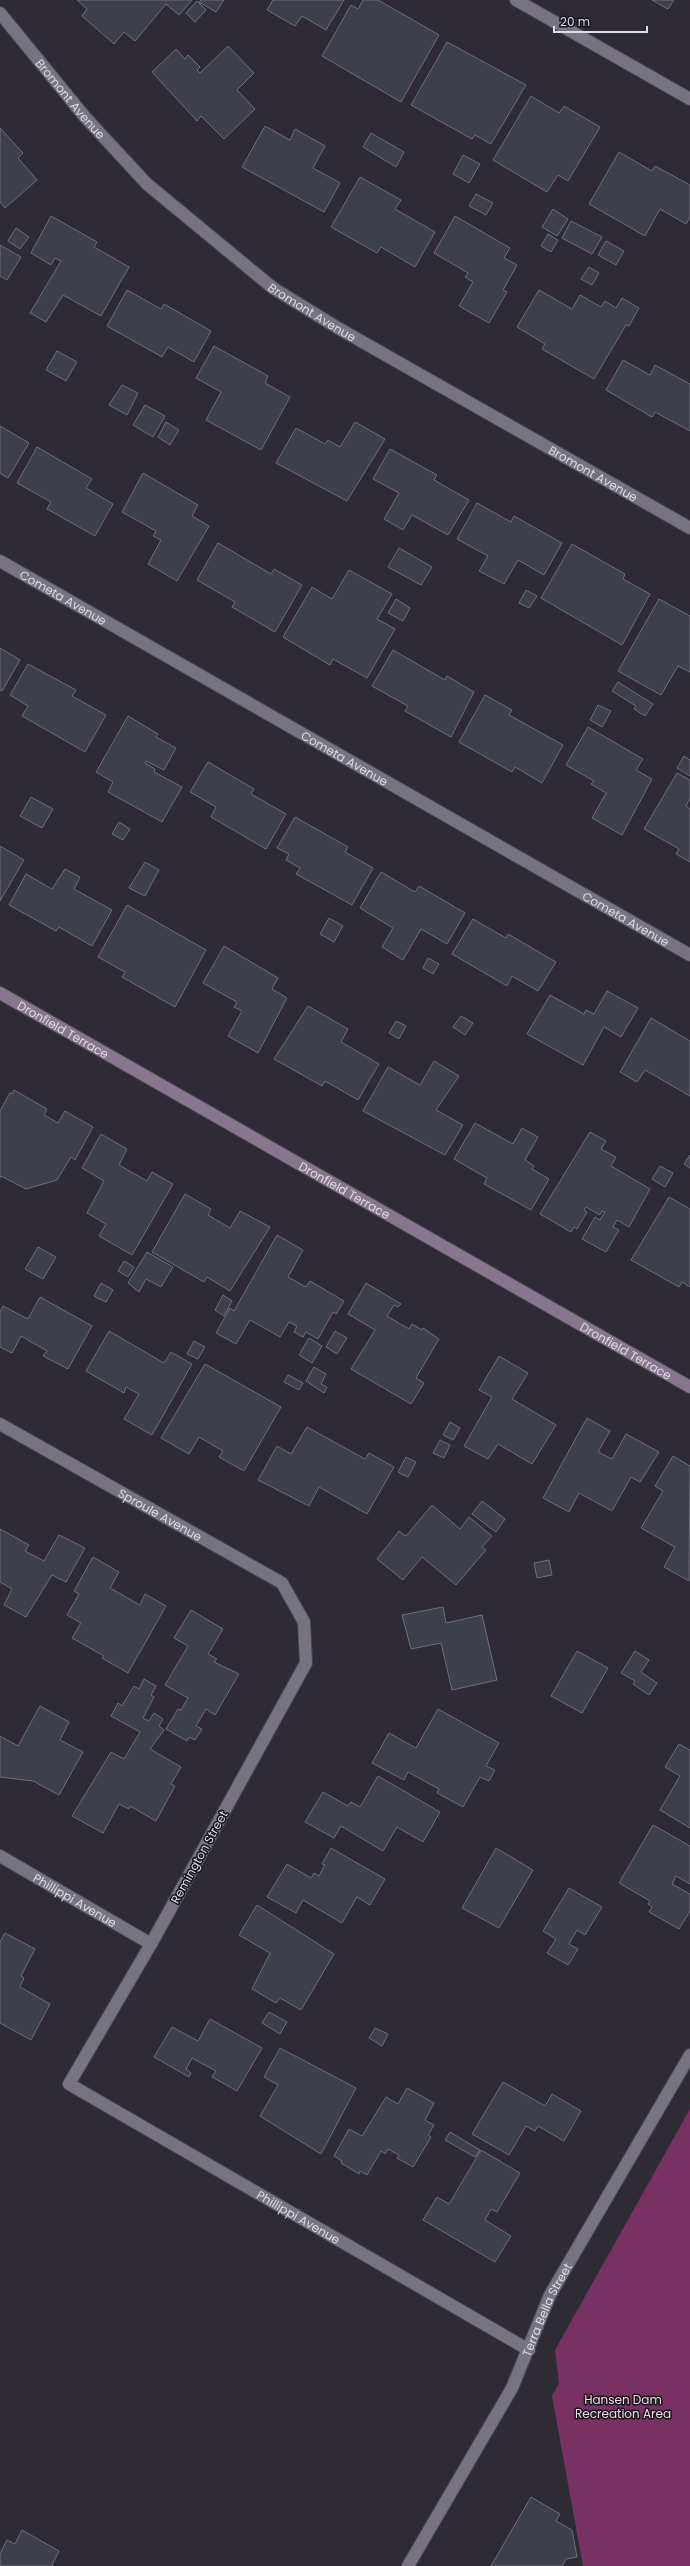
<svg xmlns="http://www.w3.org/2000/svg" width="690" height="2566" font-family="Poppins,sans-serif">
  <rect width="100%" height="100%" fill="#2e2b35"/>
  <polygon fill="#793163" points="690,2109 690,2566 583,2566 552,2396 559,2383 555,2350"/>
  <g fill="#3e404b" stroke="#6e6f7c">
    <polygon points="77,0 192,0 179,15 166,4 135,41 124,32 114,44 82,16 87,9"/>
    <polygon points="201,0 224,0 216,12 199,2"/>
    <polygon points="273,0 272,0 344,0 326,30 302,16 295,26 267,10"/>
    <polygon points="363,0 378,0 439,35 401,102 322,56 351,5 358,9"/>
    <polygon points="652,0 674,0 668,9"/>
    <polygon points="197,1 206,10 195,22 186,13"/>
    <polygon points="447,42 526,85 491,144 475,135 472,139 411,105"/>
    <polygon points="228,46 254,73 237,90 255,109 224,139 201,116 197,121 152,72 176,49 185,59 188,55 200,67 197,70 200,73"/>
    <polygon points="531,96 559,113 564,106 600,127 568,181 558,175 547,192 493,160"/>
    <polygon points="265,126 290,140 295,129 325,146 313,168 340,183 324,212 242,167"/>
    <polygon points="0,128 23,153 18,158 37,180 5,208 0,202"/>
    <polygon points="371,133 404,152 396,167 363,147"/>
    <polygon points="619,152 652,171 655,166 690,185 690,217 686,224 660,209 645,236 589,204"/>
    <polygon points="463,155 480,164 469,183 453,174"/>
    <polygon points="360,177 401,200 395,209 435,232 415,267 381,247 377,253 331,227"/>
    <polygon points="476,194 493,203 486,215 469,206"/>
    <polygon points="553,209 568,219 557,236 542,227"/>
    <polygon points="51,216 97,242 94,247 129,267 101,316 63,295 46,322 30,313 61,261 55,258 51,265 31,253"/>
    <polygon points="455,216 510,248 504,258 517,265 503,290 507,292 489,323 459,306 473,282 465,277 468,273 434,253"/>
    <polygon points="571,221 602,237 592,254 562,238"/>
    <polygon points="16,228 29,237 20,249 8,241"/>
    <polygon points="548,234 558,240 551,252 541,246"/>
    <polygon points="606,241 624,251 616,265 598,255"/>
    <polygon points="0,245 21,257 7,280 0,276"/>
    <polygon points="589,267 599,273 592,285 581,279"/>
    <polygon points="127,290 161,309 164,304 211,331 194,362 168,347 162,357 107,326"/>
    <polygon points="539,290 572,309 580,295 601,307 605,301 616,308 622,298 639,308 629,326 626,325 594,379 542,349 545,344 517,327"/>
    <polygon points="214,346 268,376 265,383 290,397 261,450 206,420 221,392 196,378"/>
    <polygon points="57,351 77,362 66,381 46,370"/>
    <polygon points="623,360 650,375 655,365 690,384 690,431 655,412 652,417 606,390"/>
    <polygon points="122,385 138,393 127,415 109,405"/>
    <polygon points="145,405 165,416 153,437 133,425"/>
    <polygon points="166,422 179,430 170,445 158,437"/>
    <polygon points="355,422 385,439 347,501 276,463 296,428 325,444 328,440 340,447"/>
    <polygon points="0,426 29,443 8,478 0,473"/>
    <polygon points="37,447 92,479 86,488 113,504 95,536 47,509 51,502 17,483"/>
    <polygon points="390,449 437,475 434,480 469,500 448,535 412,515 403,530 384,519 399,493 373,479"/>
    <polygon points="143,473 198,505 192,516 209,526 177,581 148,564 161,540 153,536 156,531 122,512"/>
    <polygon points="477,503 511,522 514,516 562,543 544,575 518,560 504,584 479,571 488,556 457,539"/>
    <polygon points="218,543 271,574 274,569 302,585 275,632 232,607 235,602 197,580"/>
    <polygon points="572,544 625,574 623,579 650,594 622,645 541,598"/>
    <polygon points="399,548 432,567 421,585 388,567"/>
    <polygon points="349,570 392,594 377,619 395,629 367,678 333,659 330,665 283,637 312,587 332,599"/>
    <polygon points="526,590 537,596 529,608 519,603"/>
    <polygon points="396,599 410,608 403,621 388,613"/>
    <polygon points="659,599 690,616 690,672 678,666 661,695 618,671"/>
    <polygon points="0,648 20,660 2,691 0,690"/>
    <polygon points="393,650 445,680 447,676 474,692 451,737 405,711 408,706 372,686"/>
    <polygon points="28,664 76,690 72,696 106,715 85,752 22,716 28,706 10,695"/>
    <polygon points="618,682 653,704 645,716 634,709 636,706 612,691"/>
    <polygon points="485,695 512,710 509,715 563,745 542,783 515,767 512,772 459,742"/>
    <polygon points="598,705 611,711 602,727 590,720"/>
    <polygon points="128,716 158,734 156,737 176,748 164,770 146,761 145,763 155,769 154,772 182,787 162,822 108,792 113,782 96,772"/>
    <polygon points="588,727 643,759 636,770 652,779 622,835 592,818 606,793 591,784 594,781 566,765"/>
    <polygon points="684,756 690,760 690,776 677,768"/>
    <polygon points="208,762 254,789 251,794 286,814 266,849 211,817 216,807 190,792"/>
    <polygon points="677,773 690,780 690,798 686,806 690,809 690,862 676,854 679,849 644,829"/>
    <polygon points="31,797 53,809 42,828 20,816"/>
    <polygon points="295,817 348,847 345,852 373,868 352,905 296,874 300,868 286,860 289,854 277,848"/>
    <polygon points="119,822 130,829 123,840 112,834"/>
    <polygon points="0,846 24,860 0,901"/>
    <polygon points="145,862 159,870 145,896 129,888"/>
    <polygon points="65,869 80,877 74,889 112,910 92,946 59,927 56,931 9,905 26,874 52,889"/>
    <polygon points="381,872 415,892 419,886 465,913 447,944 421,929 403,960 382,947 393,928 360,908"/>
    <polygon points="127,905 206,950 175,1007 122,977 125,972 98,957"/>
    <polygon points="329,918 343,926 334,942 320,934"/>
    <polygon points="473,919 506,938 508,934 556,962 538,991 512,976 507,986 452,954"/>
    <polygon points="224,946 278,978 272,989 287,998 258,1053 228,1036 242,1011 234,1007 237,1002 203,983"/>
    <polygon points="428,958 439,964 433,974 423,968"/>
    <polygon points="607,991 638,1008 621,1037 604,1027 583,1065 527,1034 550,995 584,1014 586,1010 594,1014"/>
    <polygon points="308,1006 348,1029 341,1042 379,1064 358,1100 325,1081 322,1086 274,1059"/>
    <polygon points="461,1016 473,1023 465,1035 453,1027"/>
    <polygon points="651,1018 690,1041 690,1096 645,1070 637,1082 620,1072"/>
    <polygon points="396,1021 406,1026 399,1039 389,1033"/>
    <polygon points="434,1061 459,1076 436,1110 463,1125 445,1155 363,1111 388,1067 420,1085"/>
    <polygon points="14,1090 47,1109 44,1115 58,1123 65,1111 93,1127 75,1160 71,1157 57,1180 26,1189 1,1176 0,1178 0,1111 10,1093 12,1094"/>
    <polygon points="475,1123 513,1144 522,1128 538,1137 525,1160 534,1166 532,1169 549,1179 531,1210 484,1184 487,1178 454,1159"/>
    <polygon points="590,1132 606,1141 601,1149 616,1157 611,1166 650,1189 629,1227 617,1220 613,1227 619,1230 606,1252 582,1239 595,1217 600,1220 605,1212 602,1211 600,1215 586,1207 584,1210 587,1212 577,1229 574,1227 571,1232 540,1214"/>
    <polygon points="101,1134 127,1149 119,1165 147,1181 152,1172 173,1184 132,1255 99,1236 106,1224 87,1213 104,1181 82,1168"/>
    <polygon points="690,1155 690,1168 684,1164"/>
    <polygon points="660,1166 673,1173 665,1187 652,1179"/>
    <polygon points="185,1194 211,1209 208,1215 230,1228 240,1211 270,1227 230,1291 207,1277 204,1282 152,1252"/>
    <polygon points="669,1197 690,1209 690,1287 682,1282 679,1287 631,1260"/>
    <polygon points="277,1235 303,1250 288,1277 306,1287 310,1281 344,1301 336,1314 333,1312 318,1339 306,1332 303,1337 294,1332 297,1326 289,1322 280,1337 250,1320 236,1344 216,1333 230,1308 234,1311"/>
    <polygon points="38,1247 56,1257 43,1279 25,1269"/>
    <polygon points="147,1252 173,1267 161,1287 146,1279 139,1292 128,1283"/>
    <polygon points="124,1261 134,1267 128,1277 118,1271"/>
    <polygon points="101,1283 113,1290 106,1302 94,1296"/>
    <polygon points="366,1283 401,1304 398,1307 394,1305 387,1316 409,1329 412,1324 422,1330 423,1328 439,1339 416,1378 424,1383 411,1404 351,1369 375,1330 348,1314"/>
    <polygon points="223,1295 232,1301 224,1316 215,1310"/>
    <polygon points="40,1297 92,1326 68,1369 43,1356 47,1351 21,1336 12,1353 0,1347 0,1312 3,1306 28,1319"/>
    <polygon points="109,1331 164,1363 171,1352 192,1364 152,1435 124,1419 139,1394 126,1387 124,1393 86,1371"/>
    <polygon points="335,1331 347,1338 337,1354 326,1347"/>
    <polygon points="309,1338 322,1346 312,1363 299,1355"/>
    <polygon points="194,1341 205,1347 198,1359 187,1354"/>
    <polygon points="499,1356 528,1373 512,1399 556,1425 532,1464 498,1444 488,1459 464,1446 492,1397 479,1390"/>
    <polygon points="205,1364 281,1407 244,1471 219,1457 223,1451 199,1437 189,1454 161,1438"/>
    <polygon points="314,1367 326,1374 321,1384 327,1387 324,1393 306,1381"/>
    <polygon points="288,1375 303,1383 299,1390 284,1382"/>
    <polygon points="587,1418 610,1431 598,1452 612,1459 626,1434 659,1452 640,1482 631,1477 612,1511 579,1493 569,1512 543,1498"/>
    <polygon points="450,1422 460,1428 453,1440 443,1435"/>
    <polygon points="307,1427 365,1459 369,1453 394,1467 367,1514 319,1487 309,1506 258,1480 277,1446 291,1454"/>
    <polygon points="440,1440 450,1445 444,1458 433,1453"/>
    <polygon points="673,1456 690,1466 689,1581 664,1567 675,1547 641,1528 663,1491 655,1486"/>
    <polygon points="406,1457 416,1462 408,1477 398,1472"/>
    <polygon points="482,1501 505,1519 496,1532 472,1514"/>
    <polygon points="432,1505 460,1529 469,1517 492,1536 482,1547 486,1550 456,1585 422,1557 403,1580 377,1559 399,1531 406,1536"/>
    <polygon points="0,1529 29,1545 25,1551 44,1561 59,1535 85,1548 66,1582 52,1575 26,1617 4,1605 12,1589 0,1582"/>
    <polygon points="93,1557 119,1572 110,1588 140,1605 145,1594 166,1606 128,1673 102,1658 104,1656 72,1638 81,1623 67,1615 79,1594 74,1591"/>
    <polygon points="549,1560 552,1575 537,1578 534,1563"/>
    <polygon points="443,1607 446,1623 482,1615 497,1680 452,1690 441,1643 411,1649 402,1615"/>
    <polygon points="191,1610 223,1629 208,1654 217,1659 214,1662 239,1674 215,1715 206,1709 196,1726 202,1729 195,1740 189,1737 187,1741 166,1729 178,1709 181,1710 188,1698 165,1685 188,1646 174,1638"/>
    <polygon points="577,1651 608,1668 582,1713 551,1696"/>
    <polygon points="635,1651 649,1660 641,1672 657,1683 649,1695 633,1684 635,1681 621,1673"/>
    <polygon points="144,1679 156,1686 151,1695 154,1697 143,1718 149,1721 154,1713 163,1719 159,1726 164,1730 150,1749 181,1767 171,1784 175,1786 156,1821 130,1806 129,1809 119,1804 103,1833 72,1816 111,1752 124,1759 140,1732 111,1716 118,1703 122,1706 134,1686 139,1689"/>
    <polygon points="40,1706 69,1722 60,1740 83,1752 59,1795 33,1781 0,1777 0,1736 18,1746"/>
    <polygon points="438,1709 499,1743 486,1766 495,1770 489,1781 480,1777 463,1807 437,1793 439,1789 408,1772 404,1780 372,1763 389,1733 416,1748"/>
    <polygon points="679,1744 690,1750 690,1828 660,1810 680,1776 665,1767"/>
    <polygon points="378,1776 440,1812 423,1842 397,1827 383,1851 341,1826 334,1838 305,1822 323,1792 348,1806 351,1802 360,1807"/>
    <polygon points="653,1825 690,1846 690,1884 676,1876 672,1884 690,1894 690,1911 679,1929 649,1912 652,1907 648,1904 650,1901 619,1883"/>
    <polygon points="331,1848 385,1879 370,1905 357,1897 342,1923 303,1900 296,1913 267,1897 287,1864 311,1878 314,1873 319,1876 325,1865 322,1864"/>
    <polygon points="496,1848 533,1870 499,1928 462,1908"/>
    <polygon points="569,1888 602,1907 585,1935 577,1930 569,1944 578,1949 568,1965 547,1953 556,1939 543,1931"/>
    <polygon points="257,1905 334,1954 301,2010 280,1998 276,2003 252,1989 270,1953 239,1935"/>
    <polygon points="5,1933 35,1949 21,1976 24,1978 20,1987 50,2004 31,2040 0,2023 0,1942"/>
    <polygon points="269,2012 287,2022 280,2034 262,2023"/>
    <polygon points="210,2019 262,2048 237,2091 212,2077 216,2071 192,2058 186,2069 191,2073 189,2077 154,2057 172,2027 198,2041"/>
    <polygon points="375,2028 388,2034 382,2046 369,2038"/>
    <polygon points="280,2048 356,2088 321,2154 260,2116 278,2085 264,2077"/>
    <polygon points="503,2082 545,2106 552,2094 581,2111 564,2141 538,2126 535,2131 526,2126 509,2155 472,2134"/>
    <polygon points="407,2088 434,2103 425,2120 434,2125 428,2135 431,2137 413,2167 397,2158 399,2155 388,2149 385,2154 381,2151 367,2175 360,2171 359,2174 341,2163 342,2161 334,2156 349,2129 362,2136 386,2097 398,2104"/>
    <polygon points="450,2132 480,2150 475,2157 445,2140"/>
    <polygon points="481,2150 520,2173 497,2212 491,2209 485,2220 511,2236 495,2262 423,2220 437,2197 449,2204"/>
    <polygon points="531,2497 560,2514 556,2521 572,2530 577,2557 566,2559 562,2566 491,2566"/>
    <polygon points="22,2530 59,2551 52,2565 53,2566 0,2566 0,2554 7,2540 15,2544"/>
  </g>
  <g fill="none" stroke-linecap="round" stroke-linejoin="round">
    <g stroke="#4b4851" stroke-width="14">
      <g id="street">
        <polyline points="516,0 690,99"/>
        <path id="s1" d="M0 13 85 117 147 184 273 288 338 328 690 528"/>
        <path id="s2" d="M0 561 690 955"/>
        <path id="s3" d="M0 1424 282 1583 304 1622 306 1663 151 1944 69 2084 529 2350"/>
        <path id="s4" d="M0 1856 151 1944"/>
        <path id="s5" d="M408 2566 512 2388 550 2295 690 2055"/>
      </g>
    </g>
    <g stroke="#4b4851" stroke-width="14">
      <g id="secondary">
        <path id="s6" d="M0 993 690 1387"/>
      </g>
    </g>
    <use href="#street" stroke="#777380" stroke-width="12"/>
    <use href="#secondary" stroke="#887691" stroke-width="12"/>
  </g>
  <g text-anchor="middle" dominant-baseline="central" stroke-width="3" stroke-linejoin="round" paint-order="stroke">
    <g font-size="12" fill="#dfdde4" stroke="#161419">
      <text stroke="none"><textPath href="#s1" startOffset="111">Bromont Avenue</textPath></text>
      <text stroke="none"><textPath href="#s1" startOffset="435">Bromont Avenue</textPath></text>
      <text stroke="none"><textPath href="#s1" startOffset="759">Bromont Avenue</textPath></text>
      <text stroke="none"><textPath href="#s2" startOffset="73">Cometa Avenue</textPath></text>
      <text stroke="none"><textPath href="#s2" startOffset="397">Cometa Avenue</textPath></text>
      <text stroke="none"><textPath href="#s2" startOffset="721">Cometa Avenue</textPath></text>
      <text stroke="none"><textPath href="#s6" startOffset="73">Dronfield Terrace</textPath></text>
      <text stroke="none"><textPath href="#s6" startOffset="397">Dronfield Terrace</textPath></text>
      <text stroke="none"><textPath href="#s6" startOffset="721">Dronfield Terrace</textPath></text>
      <text stroke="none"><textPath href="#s3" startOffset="184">Sproule Avenue</textPath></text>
      <text transform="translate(199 1857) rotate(-61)">Remington Street</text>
      <text stroke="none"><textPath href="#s4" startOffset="87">Phillippi Avenue</textPath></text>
      <text stroke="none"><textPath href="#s3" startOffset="1158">Phillippi Avenue</textPath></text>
      <text stroke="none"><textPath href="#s5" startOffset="292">Terra Bella Street</textPath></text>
    </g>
    <g font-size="12" fill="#f2dbe9" stroke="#161419">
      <text x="623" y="2399">Hansen Dam<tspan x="623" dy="14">Recreation Area</tspan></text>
    </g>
  </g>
  <path d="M554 26v6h93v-6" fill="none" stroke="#dfdde4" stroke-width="2"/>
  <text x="560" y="26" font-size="12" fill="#dfdde4" stroke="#161419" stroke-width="3" paint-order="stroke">20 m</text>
</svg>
